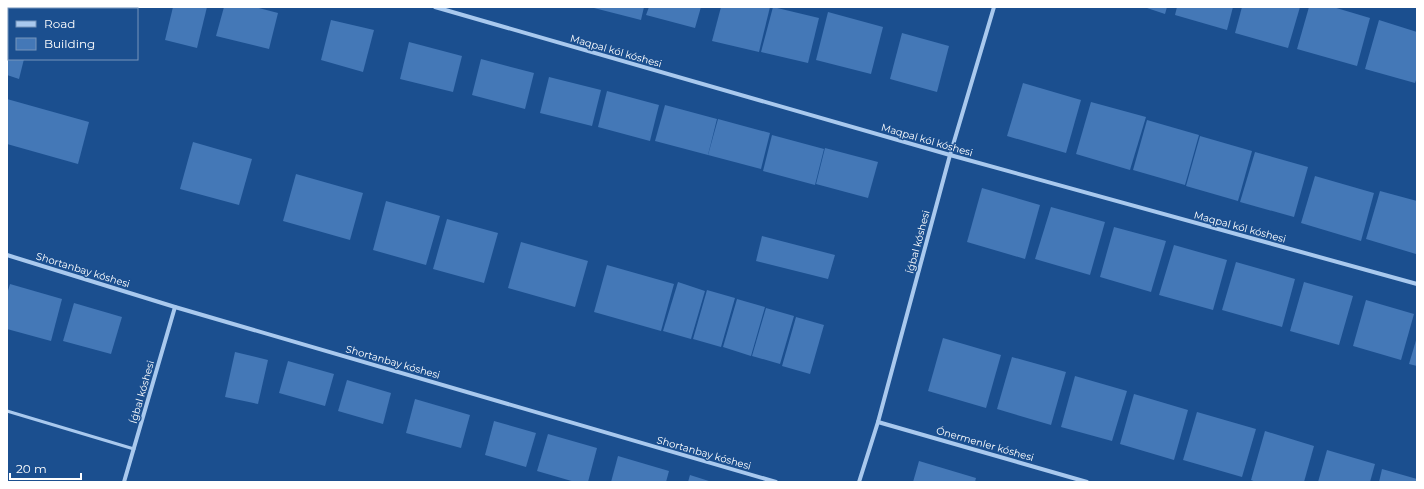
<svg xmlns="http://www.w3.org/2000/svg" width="1424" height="489" font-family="Montserrat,sans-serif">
  <rect width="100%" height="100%" fill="#1b4f8f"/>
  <g fill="#4478b7">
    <polygon points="173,7 207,7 197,48 165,40"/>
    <polygon points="224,7 255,7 278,13 269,49 216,36"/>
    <polygon points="594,7 644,7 641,20 594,8"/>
    <polygon points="649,7 701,7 695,28 646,15"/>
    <polygon points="721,7 770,7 759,52 712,41"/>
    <polygon points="773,7 819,18 808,63 761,52"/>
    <polygon points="1144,7 1167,7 1165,14"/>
    <polygon points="1177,7 1233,7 1227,30 1175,15"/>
    <polygon points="1242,7 1300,7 1288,48 1235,33"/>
    <polygon points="1309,7 1333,7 1370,18 1357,66 1297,49"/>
    <polygon points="828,12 883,27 871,74 816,60"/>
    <polygon points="331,20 374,30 363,72 321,60"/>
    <polygon points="1379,20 1417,32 1417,77 1415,83 1365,69"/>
    <polygon points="902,33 949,46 937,92 890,79"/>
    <polygon points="409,42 462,56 453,92 400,79"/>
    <polygon points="7,52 9,53 9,59 24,59 19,79 7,75"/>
    <polygon points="481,59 534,73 525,109 472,95"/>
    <polygon points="549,77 601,90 592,126 540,113"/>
    <polygon points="1023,83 1081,100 1066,153 1007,136"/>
    <polygon points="607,91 659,105 650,141 598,127"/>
    <polygon points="7,99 89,122 78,164 7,144"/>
    <polygon points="1091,102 1146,117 1130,170 1076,154"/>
    <polygon points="665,105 717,119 708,155 655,141"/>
    <polygon points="718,119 770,133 761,169 708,155"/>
    <polygon points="1147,120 1199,135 1185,185 1133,170"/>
    <polygon points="772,135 824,149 815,185 763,171"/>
    <polygon points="1200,136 1252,151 1238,201 1186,186"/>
    <polygon points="193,142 252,159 239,205 180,189"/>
    <polygon points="825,148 878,162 868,198 816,184"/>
    <polygon points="1255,152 1308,167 1294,217 1240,202"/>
    <polygon points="296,174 363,193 350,240 283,221"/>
    <polygon points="1315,176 1374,193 1361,241 1301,223"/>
    <polygon points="982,188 1040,205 1025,259 967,242"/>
    <polygon points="1380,191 1417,201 1416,254 1366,239"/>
    <polygon points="386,201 440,216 426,265 373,250"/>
    <polygon points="1051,207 1105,222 1090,275 1035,259"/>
    <polygon points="447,219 498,233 484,283 433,269"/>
    <polygon points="1114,227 1166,241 1151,292 1100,277"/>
    <polygon points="762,236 835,255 828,279 756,261"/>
    <polygon points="521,242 588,261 575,307 508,288"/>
    <polygon points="1174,245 1227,260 1213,310 1159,295"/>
    <polygon points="1236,262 1295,279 1282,327 1222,310"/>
    <polygon points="607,265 674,284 661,331 594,312"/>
    <polygon points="678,282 705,291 691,339 663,331"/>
    <polygon points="1304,282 1353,296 1339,345 1290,331"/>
    <polygon points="10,284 62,299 51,341 7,329 7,294"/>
    <polygon points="707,290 735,298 721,347 693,339"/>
    <polygon points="737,299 765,307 751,356 723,347"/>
    <polygon points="1366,300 1414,314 1401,360 1353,346"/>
    <polygon points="74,303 122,317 111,354 63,341"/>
    <polygon points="766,308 794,316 780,364 752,356"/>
    <polygon points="796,317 824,325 810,374 782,366"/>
    <polygon points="1417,337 1417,366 1409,364"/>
    <polygon points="943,338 1001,355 986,408 928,391"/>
    <polygon points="235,352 268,360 258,404 225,397"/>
    <polygon points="1012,357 1066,372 1051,425 997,409"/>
    <polygon points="288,361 334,374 325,406 279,393"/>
    <polygon points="1075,376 1127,391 1112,441 1061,427"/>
    <polygon points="347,380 391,393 383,424 338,411"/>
    <polygon points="1134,394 1188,410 1174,460 1120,444"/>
    <polygon points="415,399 470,415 461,448 406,433"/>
    <polygon points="1197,412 1256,429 1242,477 1183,460"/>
    <polygon points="494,421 536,433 526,467 485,455"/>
    <polygon points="1265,431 1314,446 1304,482 1256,482 1251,480"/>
    <polygon points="548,434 597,448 588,482 575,482 537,471"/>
    <polygon points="1327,450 1375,464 1370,482 1318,482"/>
    <polygon points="618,456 669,471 666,482 611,482"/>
    <polygon points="919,461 976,478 975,482 913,482"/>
    <polygon points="1382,469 1417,479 1417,482 1379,482"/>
    <polygon points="690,475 712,482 688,482"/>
  </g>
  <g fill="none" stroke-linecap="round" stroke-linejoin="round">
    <polyline stroke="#a9c9ee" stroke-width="3" points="7,411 134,449"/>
    <g stroke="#a9c9ee" stroke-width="4">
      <polyline points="435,7 950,155 1417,284"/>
      <polyline points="7,255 175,307 776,482"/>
      <polyline points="878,422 1087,482"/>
      <polyline points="124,482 175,307"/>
      <polyline points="859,482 878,422 950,155 994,7"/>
    </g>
  </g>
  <g text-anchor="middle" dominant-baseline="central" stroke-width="3" stroke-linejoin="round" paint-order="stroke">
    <g font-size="10" fill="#fff" stroke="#1b4f8f">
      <text transform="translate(616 51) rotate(16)">Maqpal kól kóshesi</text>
      <text transform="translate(927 140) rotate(16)">Maqpal kól kóshesi</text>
      <text transform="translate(1240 227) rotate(15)">Maqpal kól kóshesi</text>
      <text transform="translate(918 242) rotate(-75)">Íǵbal kóshesi</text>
      <text transform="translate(83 270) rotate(17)">Shortanbay kóshesi</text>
      <text transform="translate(393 362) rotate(16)">Shortanbay kóshesi</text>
      <text transform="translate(142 392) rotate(-74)">Íǵbal kóshesi</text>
      <text transform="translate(985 444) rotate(16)">Ónermenler kóshesi</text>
      <text transform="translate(704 453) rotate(16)">Shortanbay kóshesi</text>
    </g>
  </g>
  <rect width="1424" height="489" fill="none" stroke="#ffffff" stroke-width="16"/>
  <rect x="8" y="8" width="130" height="52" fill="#1b4f8f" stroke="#7695bc"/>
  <rect x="16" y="21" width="20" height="6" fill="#a9c9ee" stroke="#7695bc"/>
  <text x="44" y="28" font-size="12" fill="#ffffff">Road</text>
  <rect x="16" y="38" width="20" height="12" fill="#4478b7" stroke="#7695bc"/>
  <text x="44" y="48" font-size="12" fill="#ffffff">Building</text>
  <path d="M10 473v6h71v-6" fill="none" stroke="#ffffff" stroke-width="2"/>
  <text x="16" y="473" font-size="12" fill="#ffffff" stroke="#1b4f8f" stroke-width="3" paint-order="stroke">20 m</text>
</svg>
